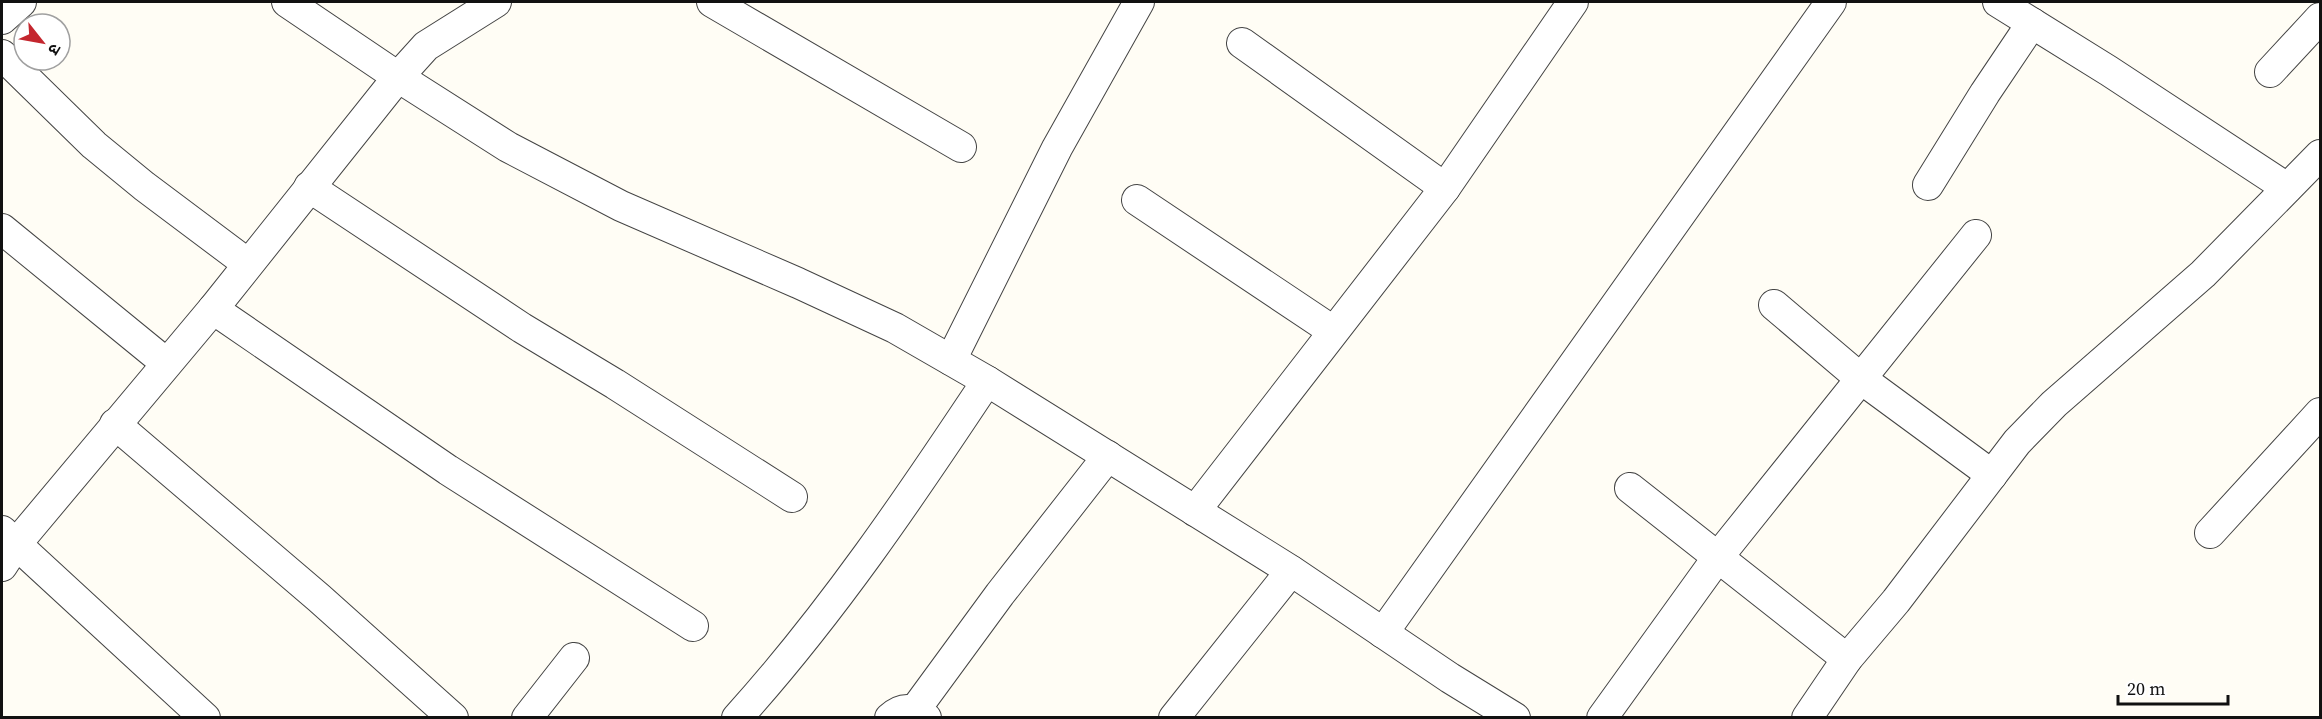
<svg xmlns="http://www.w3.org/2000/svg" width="2322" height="719" font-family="'Source Serif 4','Noto Sans Devanagari',serif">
  <rect width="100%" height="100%" fill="#fffdf5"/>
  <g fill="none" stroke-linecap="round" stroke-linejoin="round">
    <g stroke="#444" stroke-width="32">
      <g id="street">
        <polyline points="287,2 398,77 508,147 621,206 798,283 895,328 987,381 1290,570 1450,678 1515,718"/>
        <polyline points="712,2 961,147"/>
        <polyline points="1998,2 2109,71 2287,188"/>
        <polyline points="2,19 21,2"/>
        <polyline points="1242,43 1445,188"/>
        <polyline points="2,55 94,145 144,186 248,264"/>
        <polyline points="2270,72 2320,18"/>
        <polyline points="1928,185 1985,93 2032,23"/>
        <polyline points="309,187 522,328 615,384 792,497"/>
        <polyline points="1137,200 1333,331"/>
        <polyline points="2,229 166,363"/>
        <polyline points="1774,305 1860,378 1992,475"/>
        <polyline points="213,309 448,470 693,626"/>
        <polyline points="951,360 1057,148 1139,2"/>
        <polyline points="115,424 319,598 453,718"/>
        <polyline points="1630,488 1847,659"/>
        <polyline points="1195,511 1445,188 1573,2"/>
        <polyline points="2,531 205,718"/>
        <polyline points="2210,533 2320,413"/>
        <polyline points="2,566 17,543 213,309 398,77 426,46 496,2"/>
        <polyline points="1383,633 1831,2"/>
        <polyline points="915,710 1000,594 1108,456"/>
        <polyline points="527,718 574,658"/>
        <path d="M737 718C831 614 910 497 987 381"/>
        <path d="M890 718C903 706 913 708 926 718"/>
        <polyline points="1174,718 1291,571"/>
        <polyline points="1602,718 1718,557 1976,235"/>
        <polyline points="1807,718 1847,659 1896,601 2017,442 2054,404 2203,274 2320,155"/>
      </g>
    </g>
    <use href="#street" stroke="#fff" stroke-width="30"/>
  </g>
  <rect width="2322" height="719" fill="none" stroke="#111111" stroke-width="6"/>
  <g transform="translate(42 42) rotate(121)"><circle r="28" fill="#ffffff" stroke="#a0a0a0" stroke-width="1.5"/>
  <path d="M0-4.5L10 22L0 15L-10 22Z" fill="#c4262e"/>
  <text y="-9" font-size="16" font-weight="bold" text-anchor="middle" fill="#111111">उ</text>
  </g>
  <path d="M2118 695v9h110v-9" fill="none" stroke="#111111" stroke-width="3"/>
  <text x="2127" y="695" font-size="18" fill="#111111" stroke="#ffffff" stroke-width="4.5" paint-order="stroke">20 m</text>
</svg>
